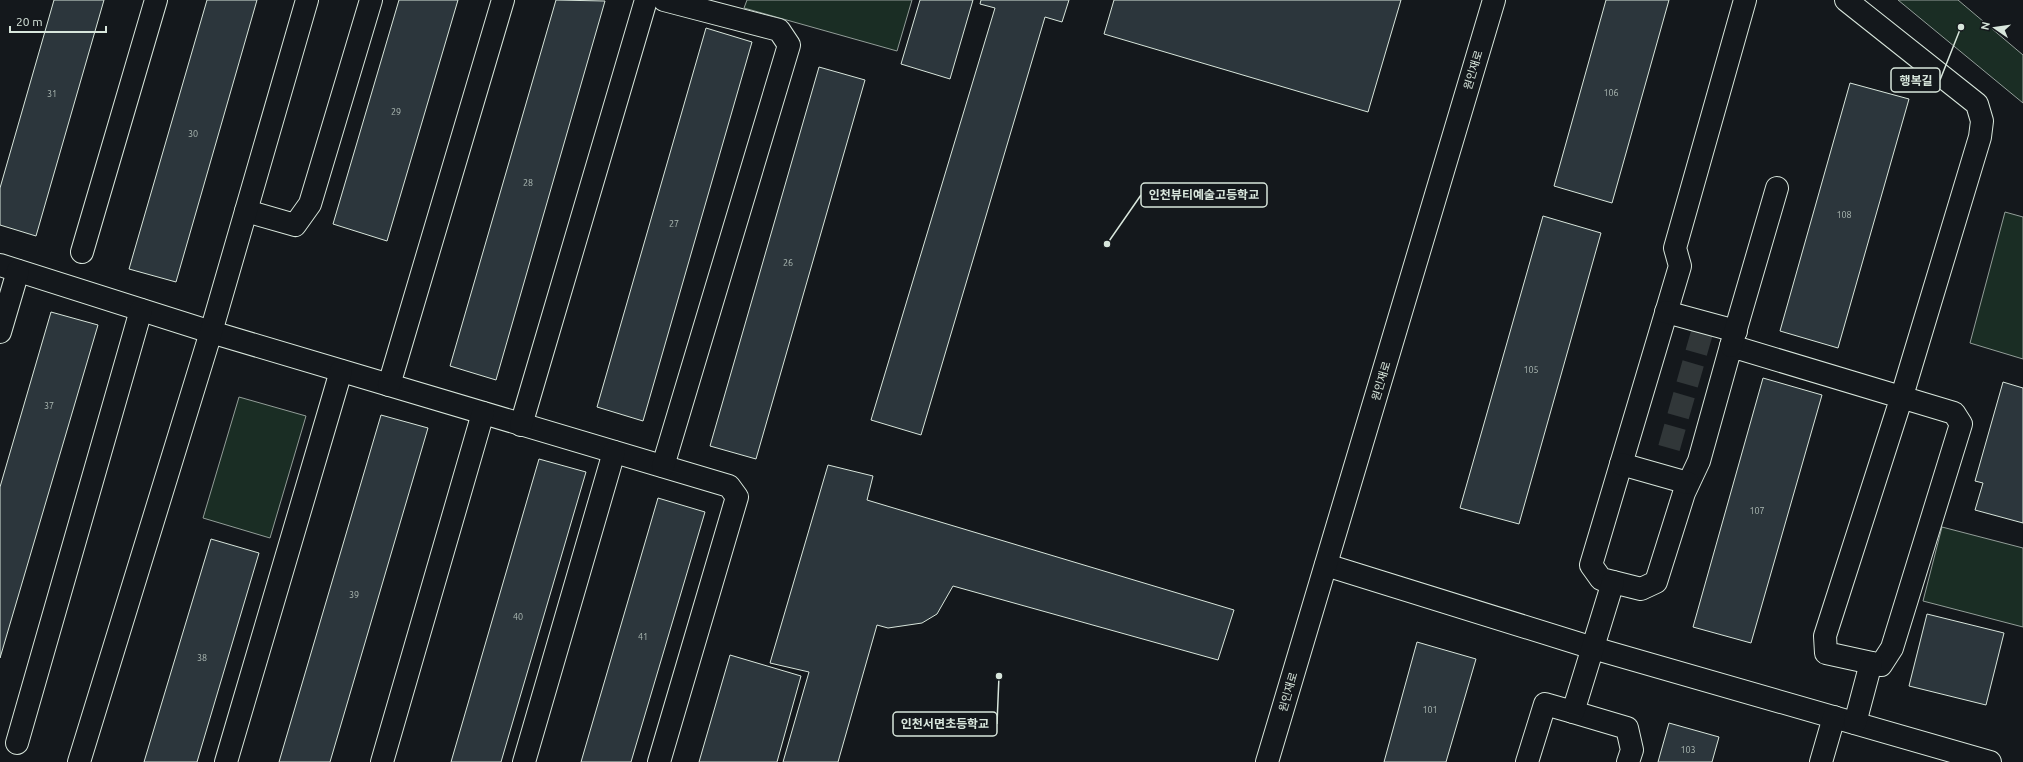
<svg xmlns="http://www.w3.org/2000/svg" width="2023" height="762" font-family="Ubuntu,'Noto Sans KR',sans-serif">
  <rect width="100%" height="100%" fill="#14181c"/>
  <g fill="#1a2d24" stroke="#939e99">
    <polygon points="747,0 912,0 897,51 744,8"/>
    <polygon points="1898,0 1958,0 2023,55 2023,103"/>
    <polygon points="2005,212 2023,217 2023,359 1970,343"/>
    <polygon points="239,397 306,416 270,538 203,518"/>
    <polygon points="1942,527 2023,548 2023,627 1923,601"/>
  </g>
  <g fill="#2c363c" stroke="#d8e6dc">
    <polygon points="54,0 104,0 36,236 0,225 0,188"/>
    <polygon points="207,0 257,0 176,282 129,269"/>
    <polygon points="399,0 458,0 387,241 333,224"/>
    <polygon points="556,0 605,1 496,380 450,366"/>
    <polygon points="920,0 973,0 950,79 901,64"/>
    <polygon points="981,0 1069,0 1062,22 1045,17 921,435 871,420 995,8 980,4"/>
    <polygon points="1114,0 1401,0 1368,112 1104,34"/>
    <polygon points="1606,0 1669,0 1612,203 1554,186"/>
    <polygon points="706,28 752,42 643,421 597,407"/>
    <polygon points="819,67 865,80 756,459 710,446"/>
    <polygon points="1850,83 1909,99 1838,348 1780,331"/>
    <polygon points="1543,216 1601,233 1519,524 1460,508"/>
    <polygon points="51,312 98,325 0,658 0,487"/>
    <polygon points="1763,378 1822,395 1751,643 1693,627"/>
    <polygon points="2003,382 2023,388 2023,523 1975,510 1983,483 1975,481"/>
    <polygon points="381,415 428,428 330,762 279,762"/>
    <polygon points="539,459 586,472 501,762 451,762"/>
    <polygon points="828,465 873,476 867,500 1234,610 1218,660 953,586 937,614 922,623 888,628 877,625 838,762 783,762 809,672 770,663"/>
    <polygon points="658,498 705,512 631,762 581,762"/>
    <polygon points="211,539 259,553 197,762 144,762"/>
    <polygon points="1927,614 2004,633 1986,705 1909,686"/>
    <polygon points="1417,642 1476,659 1446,762 1384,762"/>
    <polygon points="730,655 801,676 777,762 699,762"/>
    <polygon points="1669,723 1719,737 1712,762 1658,762"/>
  </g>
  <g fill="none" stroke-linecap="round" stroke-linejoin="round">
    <polyline stroke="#313739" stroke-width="22" stroke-dasharray="22 11" stroke-linecap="butt" points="1669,448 1705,322"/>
    <g stroke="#d8e6dc" stroke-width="24">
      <g id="minor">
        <polyline points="1745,0 1675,248 1680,266 1591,565 1601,579 1641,589 1656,582 1684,493 1699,461 1731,346 1954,413 1961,424 1892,648 1881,665 1826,653 1825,636 1902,396 1980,137 1982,121 1977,104 1846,0"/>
        <polyline points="246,211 295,225 310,204 371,0"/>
        <polyline points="82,252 156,0"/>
        <polyline points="0,265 211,332 729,486 737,497 659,762"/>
        <polyline points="1666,312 1736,331"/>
        <polyline points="0,332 18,271"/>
        <polyline points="1731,346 1777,188"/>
        <polyline points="389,385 503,0"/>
        <polyline points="521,425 646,0"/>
        <polyline points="1621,464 1688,483"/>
        <polyline points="663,466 789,45 779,30 664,0"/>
        <polyline points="1326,565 1593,648 1990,762"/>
        <polyline points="1573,712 1627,728 1632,750 1628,762"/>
        <polyline points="1855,723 1871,663"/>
        <polyline points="17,743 141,310"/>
        <polyline points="79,762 211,332 307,0"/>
        <polyline points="226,762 341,371"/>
        <polyline points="382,762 483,413"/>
        <polyline points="524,762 614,452"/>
        <polyline points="1527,762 1545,704 1573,712 1613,582"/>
        <polyline points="1821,762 1834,717"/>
      </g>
    </g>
    <g stroke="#d8e6dc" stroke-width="24">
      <polyline id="major" points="1267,762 1494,0"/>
    </g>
    <use href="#minor" stroke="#14181c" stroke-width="22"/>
    <use href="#major" stroke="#14181c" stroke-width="22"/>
  </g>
  <g text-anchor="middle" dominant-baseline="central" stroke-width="3" stroke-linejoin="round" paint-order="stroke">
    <g font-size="9" fill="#adbab4">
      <text x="1611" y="93">106</text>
      <text x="52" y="94">31</text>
      <text x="396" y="112">29</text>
      <text x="193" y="134">30</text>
      <text x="528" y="183">28</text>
      <text x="1844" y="215">108</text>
      <text x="674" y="224">27</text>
      <text x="788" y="263">26</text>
      <text x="1531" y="370">105</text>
      <text x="49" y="406">37</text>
      <text x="1757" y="511">107</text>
      <text x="354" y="595">39</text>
      <text x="518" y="617">40</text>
      <text x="643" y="637">41</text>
      <text x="202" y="658">38</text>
      <text x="1430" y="710">101</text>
      <text x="1688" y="750">103</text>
    </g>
    <g font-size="11" fill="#d8e6dc" stroke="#14181c">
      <text transform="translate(1473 70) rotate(-73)">원인재로</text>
      <text transform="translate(1381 381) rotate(-73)">원인재로</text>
      <text transform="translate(1288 692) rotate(-74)">원인재로</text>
    </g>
  </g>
  <path fill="none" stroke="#d8e6dc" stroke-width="1.5" d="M1961 27L1940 80M1107 244L1141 195M999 676L997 724"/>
  <g fill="#d8e6dc" stroke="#14181c" stroke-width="1.5">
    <circle cx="1961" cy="27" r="4"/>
    <circle cx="1107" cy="244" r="4"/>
    <circle cx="999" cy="676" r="4"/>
  </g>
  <g fill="#14181c" stroke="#d8e6dc" stroke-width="1.5">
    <rect x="1891" y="68" width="49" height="24" rx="4"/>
    <rect x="1141" y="183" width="126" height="24" rx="4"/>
    <rect x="893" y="712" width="104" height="24" rx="4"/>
  </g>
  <g font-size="12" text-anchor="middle" font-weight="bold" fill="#d8e6dc">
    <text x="1916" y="85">행복길</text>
    <text x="1204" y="199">인천뷰티예술고등학교</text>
    <text x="945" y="728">인천서면초등학교</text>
  </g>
  <g transform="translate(1995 28) rotate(283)" stroke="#14181c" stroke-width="3" paint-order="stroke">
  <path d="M0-3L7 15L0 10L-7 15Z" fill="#d8e6dc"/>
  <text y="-6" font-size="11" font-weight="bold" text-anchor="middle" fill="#d8e6dc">N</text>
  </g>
  <path d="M10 26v6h96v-6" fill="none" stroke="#d8e6dc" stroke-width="2"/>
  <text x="16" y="26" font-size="12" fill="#d8e6dc" stroke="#14181c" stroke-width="3" paint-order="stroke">20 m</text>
</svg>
